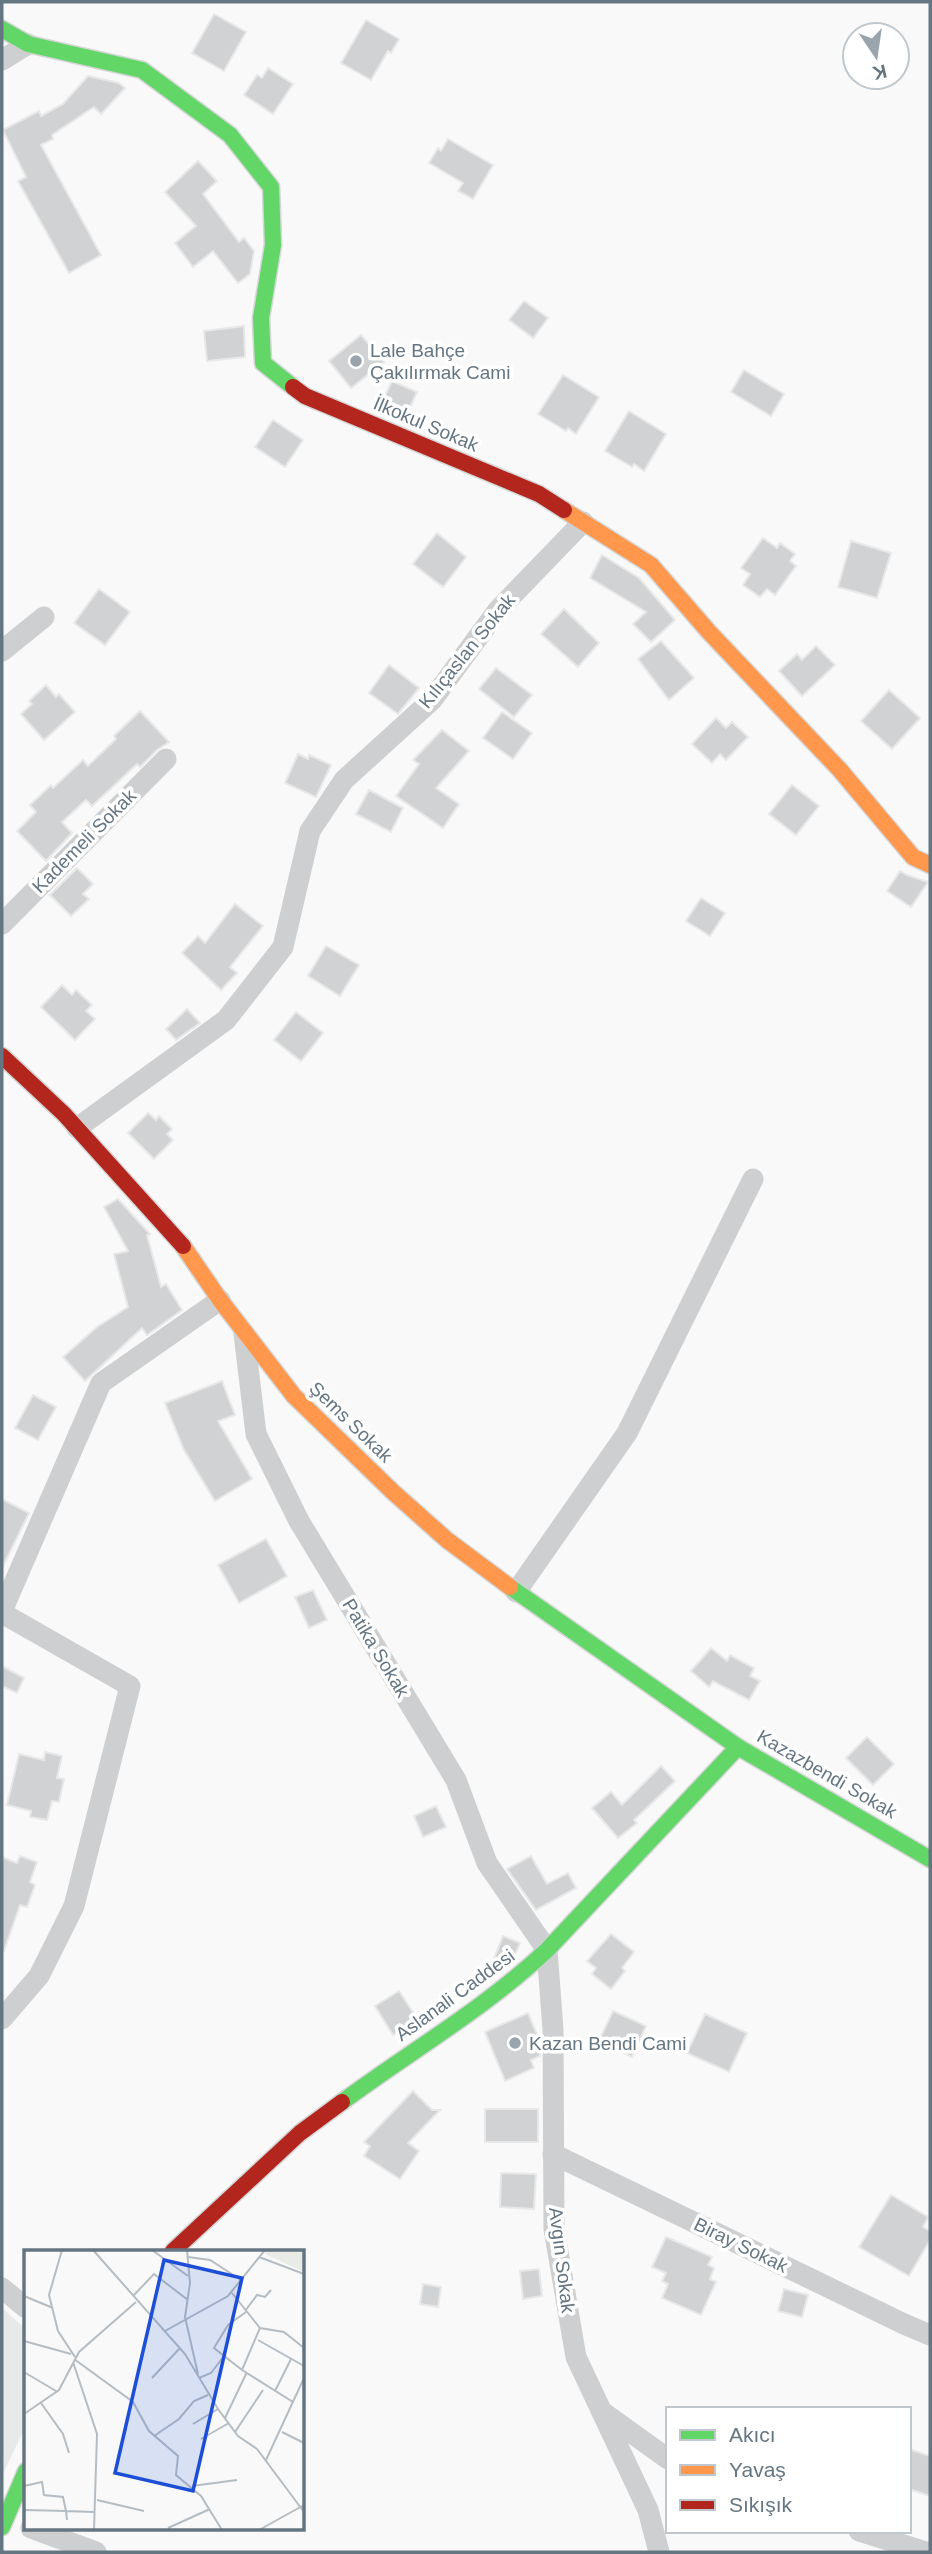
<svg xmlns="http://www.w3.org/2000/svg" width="932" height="2554" font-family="Arial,sans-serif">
  <rect width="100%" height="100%" fill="#f9f9f9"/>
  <polygon fill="#e8e9e9" points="2,2308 26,2329 26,2425 2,2476"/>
  <g fill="#d0d2d3" stroke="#e8e8e8" stroke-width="2">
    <polygon points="214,14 246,32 224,71 192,53"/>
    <polygon points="366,20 399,39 391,53 388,51 371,80 341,63"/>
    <polygon points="268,68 293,84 273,114 244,95 257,75 262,78"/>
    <polygon points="88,76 119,83 125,88 101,114 94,107 52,135 53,139 41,145 101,255 69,273 18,181 26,177 3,130 39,111 41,116 63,104"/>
    <polygon points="448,139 493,165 473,199 458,191 463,183 429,163 438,148 441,151"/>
    <polygon points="198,161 217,181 203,194 239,242 244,238 254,251 250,274 238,283 213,251 193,267 175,243 196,226 165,192"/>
    <polygon points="524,301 548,318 533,338 509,320"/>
    <polygon points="244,326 245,357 207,361 204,331"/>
    <polygon points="361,335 384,362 351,388 329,361"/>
    <polygon points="744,370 784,394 771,416 731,392"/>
    <polygon points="563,375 599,397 576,434 568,428 566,431 538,414"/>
    <polygon points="392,381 417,392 408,412 383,400"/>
    <polygon points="629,411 666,434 644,471 634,464 632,467 605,451"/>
    <polygon points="273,420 303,440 285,467 255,447"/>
    <polygon points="437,533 466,557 443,587 413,564"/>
    <polygon points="763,538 777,548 780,543 795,554 790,561 796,566 775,595 767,589 760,597 743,585 750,574 741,568"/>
    <polygon points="851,541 891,553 877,598 838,587"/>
    <polygon points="602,555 639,578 675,620 651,642 633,624 646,612 590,578"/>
    <polygon points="99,589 130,612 105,645 74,623"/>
    <polygon points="564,609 599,643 578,667 541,634"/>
    <polygon points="661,641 694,678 669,700 638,659"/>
    <polygon points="816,646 835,665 802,696 779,671 797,654 802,660"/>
    <polygon points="389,665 419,688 398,714 369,693"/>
    <polygon points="496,668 532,695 514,717 479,689"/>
    <polygon points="46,685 56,697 59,694 75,712 44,740 21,714 32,704 29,701"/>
    <polygon points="889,690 920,718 892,749 861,721"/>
    <polygon points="140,711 169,742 157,750 140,767 137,764 92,806 86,800 62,822 72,833 46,861 17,831 36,812 30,805 51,785 53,788 83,760 88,766 116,739 114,736"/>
    <polygon points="502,712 532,733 513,759 483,738"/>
    <polygon points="716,718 726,728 732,722 748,737 726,760 720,754 712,763 692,744"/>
    <polygon points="442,730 469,751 436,788 459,804 443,828 396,796 419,764 413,760"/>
    <polygon points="298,754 308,759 309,755 331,765 316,797 285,783"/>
    <polygon points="792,785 819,806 796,835 769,814"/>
    <polygon points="369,790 403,808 391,832 356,814"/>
    <polygon points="77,868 93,884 83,894 89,899 71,916 50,895"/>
    <polygon points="900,871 907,875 928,882 911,907 887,891"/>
    <polygon points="701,898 725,913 710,936 686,921"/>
    <polygon points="235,904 263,926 230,967 237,973 221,990 182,953 198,936 205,943"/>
    <polygon points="326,946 359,965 340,996 308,976"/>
    <polygon points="62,985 72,995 76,990 92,1005 86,1011 95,1019 75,1040 41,1007"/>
    <polygon points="187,1009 200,1023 176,1040 166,1029"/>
    <polygon points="296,1012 323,1033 301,1061 274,1040"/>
    <polygon points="148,1113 156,1120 159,1116 172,1129 167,1134 173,1140 154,1159 128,1133"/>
    <polygon points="118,1199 150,1234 147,1235 161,1287 166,1284 182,1310 147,1335 142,1328 85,1381 63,1357 97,1327 128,1307 114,1254 128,1251 104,1207"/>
    <polygon points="222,1381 235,1415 218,1421 252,1479 215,1501 184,1450 165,1403"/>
    <polygon points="33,1395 56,1407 38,1440 15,1428"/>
    <polygon points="2,1499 29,1513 2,1568"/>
    <polygon points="266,1539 287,1576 239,1603 218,1565"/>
    <polygon points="313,1590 327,1620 309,1628 295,1597"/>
    <polygon points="711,1648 727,1661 730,1655 754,1668 750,1676 760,1681 749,1700 713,1681 709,1687 691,1671"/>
    <polygon points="2,1666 24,1678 17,1693 2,1686"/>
    <polygon points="867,1737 894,1764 873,1785 846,1758"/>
    <polygon points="45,1752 62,1756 57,1778 64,1779 59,1802 52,1801 47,1820 30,1817 31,1811 7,1805 19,1754 44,1760"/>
    <polygon points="661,1766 675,1781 634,1820 637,1823 618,1838 592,1808 611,1792 622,1805"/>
    <polygon points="436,1806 446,1827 423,1837 414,1816"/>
    <polygon points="20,1856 37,1862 30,1882 35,1885 27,1907 20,1905 4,1951 2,1950 2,1857 17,1863"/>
    <polygon points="531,1856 547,1884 568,1873 576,1888 536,1910 507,1869"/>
    <polygon points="611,1934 634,1952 622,1968 625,1971 611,1989 592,1974 596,1968 587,1961"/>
    <polygon points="503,1936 520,1943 514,1957 488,1979 486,1978"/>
    <polygon points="399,1991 418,2020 393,2035 375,2006"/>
    <polygon points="613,2011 646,2026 632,2057 599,2041"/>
    <polygon points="528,2013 540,2042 540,2056 531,2060 534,2068 505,2081 485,2032"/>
    <polygon points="705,2014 747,2033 729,2072 687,2053"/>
    <polygon points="413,2091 432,2110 440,2110 408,2143 419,2151 400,2179 364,2156 370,2146 364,2142"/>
    <rect x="485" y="2109" width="53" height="33"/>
    <polygon points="501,2173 536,2174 534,2209 500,2207"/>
    <polygon points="891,2195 928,2217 923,2227 930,2231 930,2240 909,2276 859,2247"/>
    <polygon points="666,2237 712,2257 708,2265 714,2268 710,2279 716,2282 701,2315 662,2298 668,2284 662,2281 666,2273 652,2267"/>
    <polygon points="539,2269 542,2296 523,2299 520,2271"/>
    <polygon points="423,2284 441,2287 438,2307 420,2304"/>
    <polygon points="784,2289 808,2295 802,2317 778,2311"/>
    <polygon points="909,2449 930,2456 930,2496 909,2489"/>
  </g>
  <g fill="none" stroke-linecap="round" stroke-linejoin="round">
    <g stroke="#d5d6d7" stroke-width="19">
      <g id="fast">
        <polyline points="2,29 28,44 142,70 230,135 271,187 273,245 261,318 263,363 293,387"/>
        <polyline points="510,1587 738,1747 930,1859"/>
        <path d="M342 2102C412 2050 483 2010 547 1950L738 1747"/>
        <polyline points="2,2527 26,2471"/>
      </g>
    </g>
    <g stroke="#d5d6d7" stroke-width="19">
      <g id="slow">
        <polyline points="564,510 651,565 709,632 840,770 913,857 930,865"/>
        <polyline points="183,1246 220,1300 294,1396 393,1492 447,1540 510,1587"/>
      </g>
    </g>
    <g stroke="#d5d6d7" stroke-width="19">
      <g id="jam">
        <polyline points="293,387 305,396 539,494 564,510"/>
        <polyline points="2,1056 64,1114 183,1246"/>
        <polyline points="173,2251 300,2133 342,2102"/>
      </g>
    </g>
    <g stroke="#cecfd0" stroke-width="21">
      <polyline points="2,60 28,44"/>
      <polyline points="2,651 44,617"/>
      <polyline points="2,924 166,759"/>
      <polyline points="77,1128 226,1020 283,947 310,831 344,780 432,700 498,610 583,522"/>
      <polyline points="244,1334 256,1434 299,1521 456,1780 487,1863 547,1950 553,2030 554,2229 576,2357 648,2510 659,2552"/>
      <polyline points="516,1592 627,1433 753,1179"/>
      <polyline points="2,1611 101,1383 220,1300"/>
      <polyline points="2,1613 130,1686 74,1906 39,1976 2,2019"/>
      <polyline points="553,2154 904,2324 930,2335"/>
      <polyline points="2,2288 26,2308"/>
      <polyline points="604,2413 668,2459"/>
      <polyline points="31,2528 96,2552"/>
      <polyline points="859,2531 926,2552"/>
    </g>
    <use href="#fast" stroke="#63d668" stroke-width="16"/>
    <use href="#slow" stroke="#ff974d" stroke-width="16"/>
    <use href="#jam" stroke="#b3261e" stroke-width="16"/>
  </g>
  <g fill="#99a4ac" stroke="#fff" stroke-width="2.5">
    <circle cx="356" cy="361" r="7"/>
    <circle cx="515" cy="2043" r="7"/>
  </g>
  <g text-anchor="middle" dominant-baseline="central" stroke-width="7" stroke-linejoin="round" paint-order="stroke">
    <g font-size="19" fill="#657683" stroke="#fff" text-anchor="start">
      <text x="370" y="350">Lale Bahçe<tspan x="370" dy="22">Çakılırmak Cami</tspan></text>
      <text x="529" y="2043">Kazan Bendi Cami</text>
    </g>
    <g font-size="19" fill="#657683" stroke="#fff">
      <text transform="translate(426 424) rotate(23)">İlkokul Sokak</text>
      <text transform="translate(467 651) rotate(-51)">Kılıçaslan Sokak</text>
      <text transform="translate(84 841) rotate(-45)">Kademeli Sokak</text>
      <text transform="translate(351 1422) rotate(44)">Şems Sokak</text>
      <text transform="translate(376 1648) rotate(59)">Patika Sokak</text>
      <text transform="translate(827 1774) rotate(30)">Kazazbendi Sokak</text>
      <text transform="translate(455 1995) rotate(-36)">Aslanali Caddesi</text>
      <text transform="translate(741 2245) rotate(26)">Biray Sokak</text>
      <text transform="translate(562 2260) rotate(83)">Avgın Sokak</text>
    </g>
  </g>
  <g transform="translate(24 2250)">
    <rect width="280" height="280" fill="#f9f9f9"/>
    <path d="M245 0H280V22L241 4Z" fill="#e8ebe6"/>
    <path fill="none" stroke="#b5bdc3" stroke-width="2" d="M38 0 25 45 34 81 51 107M69 0 161 104 194 159 214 186 233 199 280 262M128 0 164 26M163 0 166 33 161 67 174 124M164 7 186 10 217 30M235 7 280 24M208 43 236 78 260 82 280 98M0 46 29 58M109 46 130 24 164 50M221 61 233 45 241 47 247 40M222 62 204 75 190 98 218 120 269 152M141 81 204 46 241 0M234 90 280 116M0 91 47 104M50 109 109 152 125 181 154 206 152 225 177 246 198 280M49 112 73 184 70 280M218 120 236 78M0 122 32 141M128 128 156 98M175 128 187 123 200 106M251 141 267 109M17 153 39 184 45 203M0 164 35 140 55 102 112 52M201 168 223 122M169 174 194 159M211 182 239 140M258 182 280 193M130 186 155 169 170 151 184 145M177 189 205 173M242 210 280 128M0 236 18 232 20 245 39 247 42 261 70 262M168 236 213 230M73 250 120 261M0 260 42 261 43 270M144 278 186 259M235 280 280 255"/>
    <path fill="#1d4ed8" fill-opacity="0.15" stroke="#1d4ed8" stroke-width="3.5" d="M140 10 218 28 169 241 91 223Z"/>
    <rect width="280" height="280" fill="none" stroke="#657683" stroke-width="3.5"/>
  </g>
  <rect width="932" height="2554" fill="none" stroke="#657683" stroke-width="7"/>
  <rect x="666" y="2407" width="245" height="126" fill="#ffffff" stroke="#c1c8cd" stroke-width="2"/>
  <rect x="680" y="2430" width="35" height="10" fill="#63d668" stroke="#c1c8cd" stroke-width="2"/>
  <text x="729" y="2442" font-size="21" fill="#657683">Akıcı</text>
  <rect x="680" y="2465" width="35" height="10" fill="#ff974d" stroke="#c1c8cd" stroke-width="2"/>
  <text x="729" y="2477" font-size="21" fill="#657683">Yavaş</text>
  <rect x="680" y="2500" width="35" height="10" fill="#b3261e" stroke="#c1c8cd" stroke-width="2"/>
  <text x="729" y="2512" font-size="21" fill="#657683">Sıkışık</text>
  <g transform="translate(876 56) rotate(167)"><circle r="33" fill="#ffffff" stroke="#c1c8cd" stroke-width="2"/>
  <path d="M0-5L12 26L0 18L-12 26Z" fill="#99a4ac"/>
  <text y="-10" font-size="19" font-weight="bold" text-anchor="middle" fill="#657683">K</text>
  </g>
</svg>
